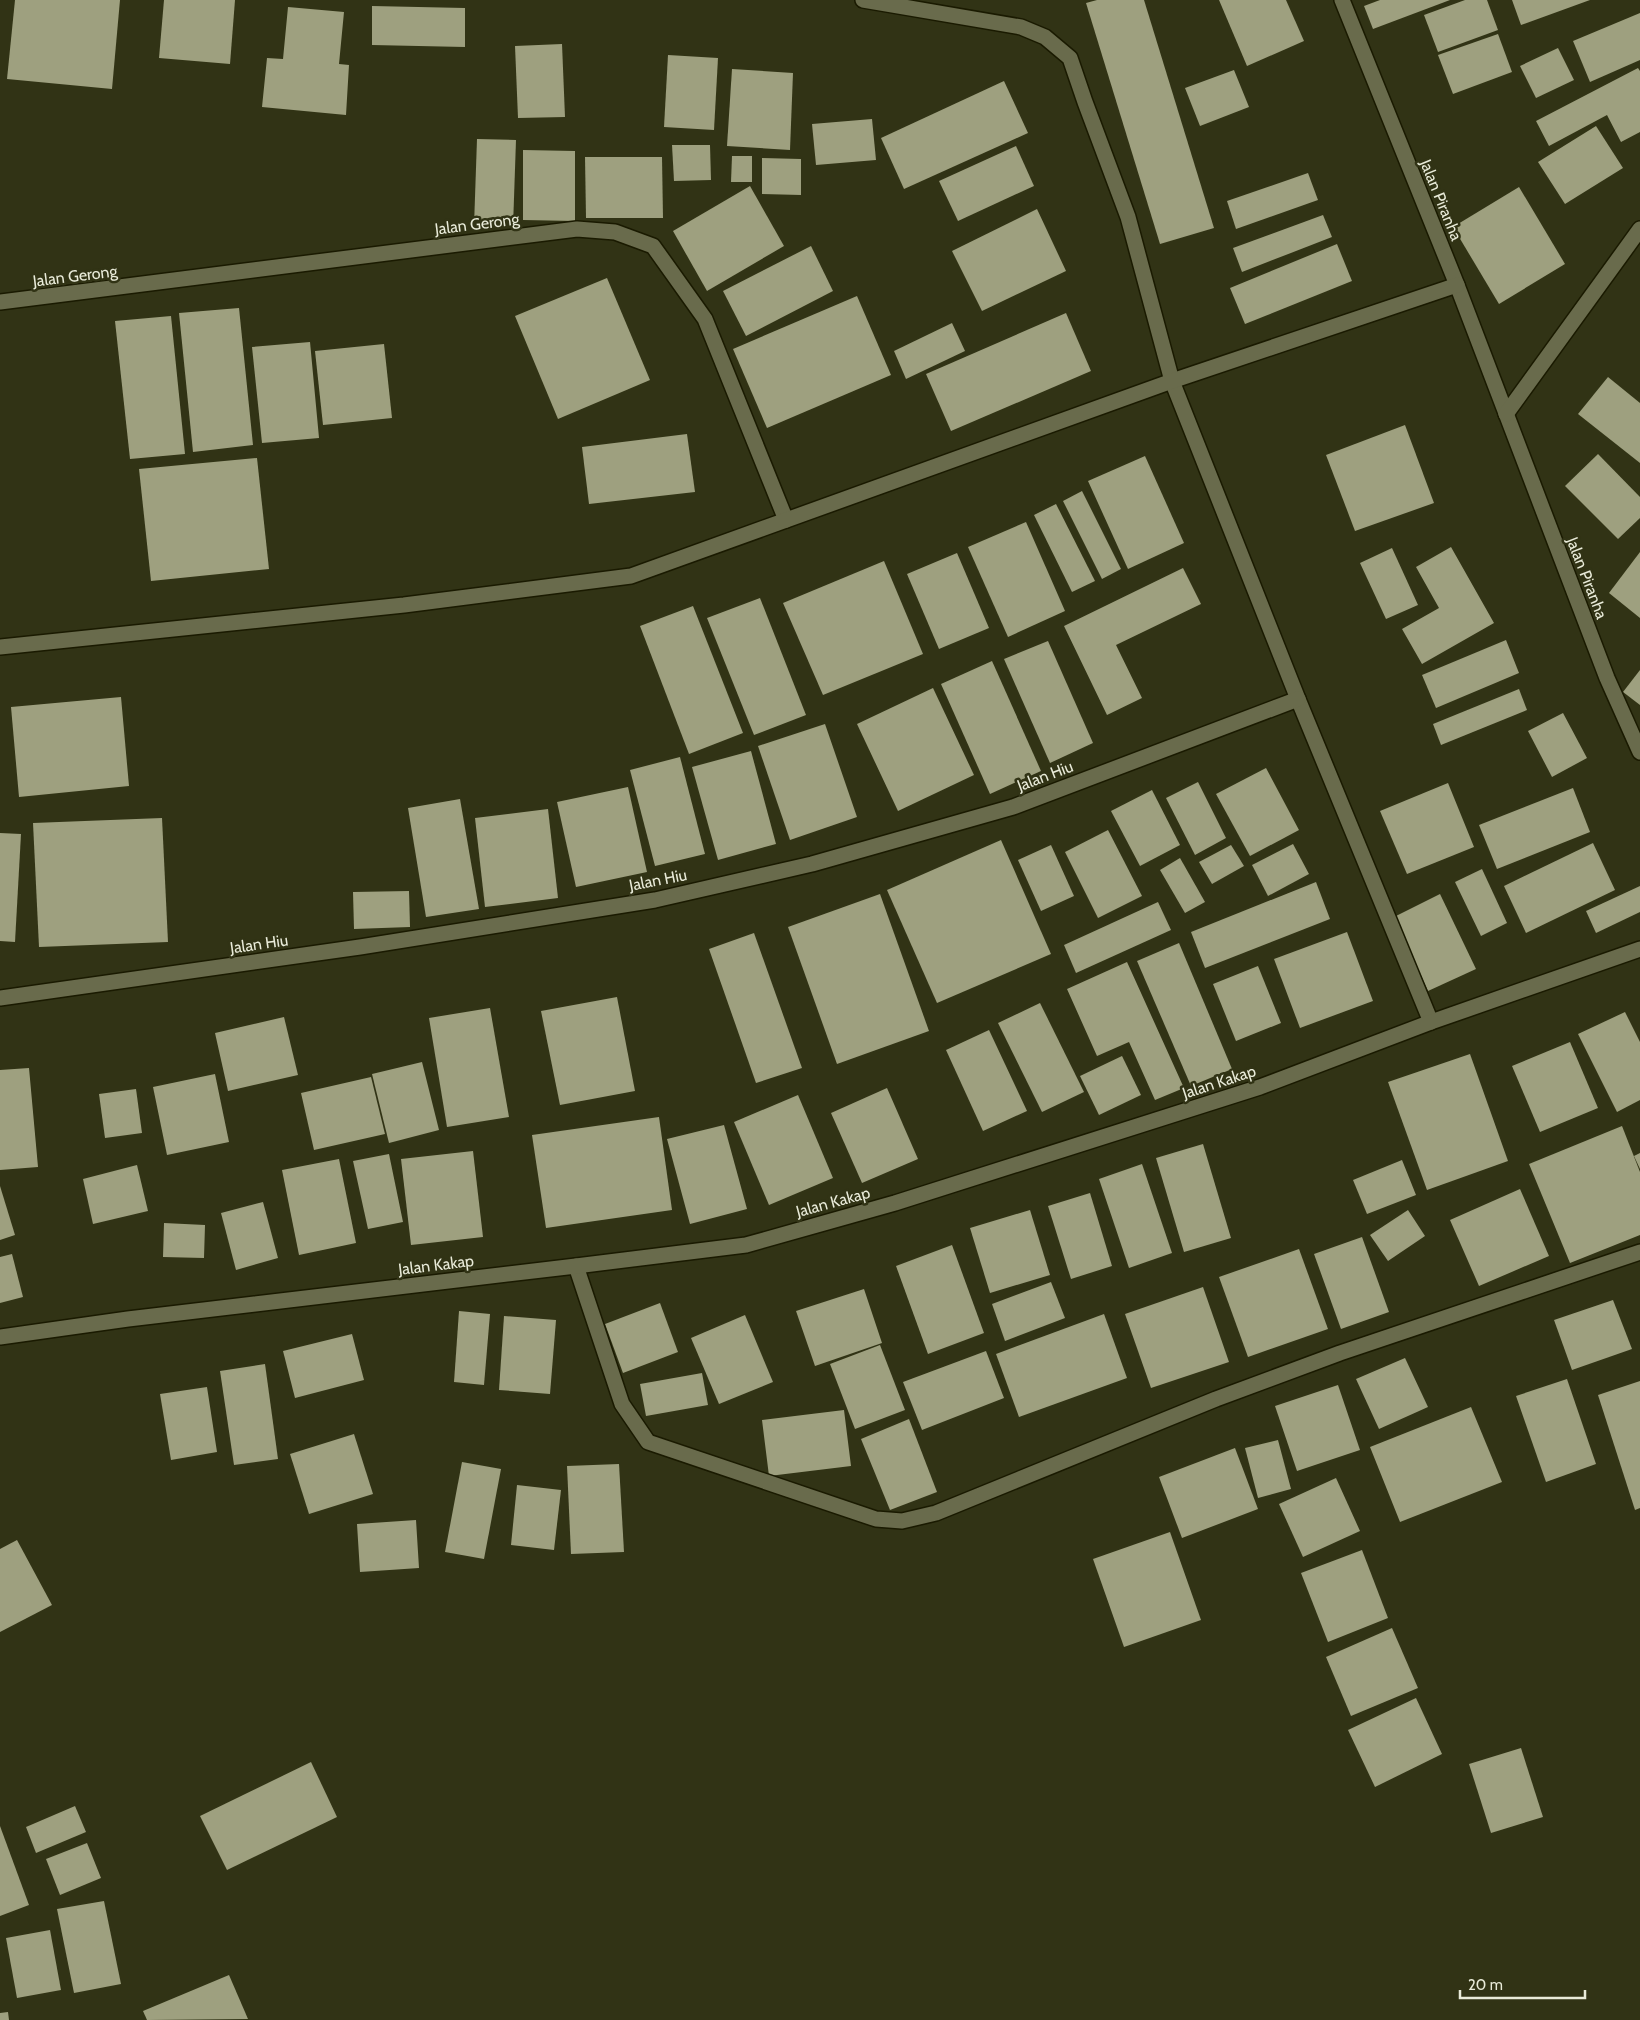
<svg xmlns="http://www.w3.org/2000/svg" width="1640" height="2020" font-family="Cabin,sans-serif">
  <rect width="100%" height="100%" fill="#313315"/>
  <g fill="#9ea07f">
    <polygon points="15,0 120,0 112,89 7,79"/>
    <polygon points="164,0 235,0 230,64 159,58"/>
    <polygon points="1097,0 1144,0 1214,228 1160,244 1086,3"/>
    <polygon points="1219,0 1286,0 1304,41 1247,66"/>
    <polygon points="1380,0 1450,0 1373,29 1364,6"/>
    <polygon points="1465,0 1487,0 1498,30 1438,52 1424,15"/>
    <polygon points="1512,0 1590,0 1521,25"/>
    <polygon points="372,6 465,8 465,47 372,45"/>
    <polygon points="288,7 344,12 339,64 349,65 346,115 262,107 267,58 283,59"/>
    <polygon points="1640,13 1640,60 1590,82 1573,41"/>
    <polygon points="1498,34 1512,72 1453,94 1438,55"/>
    <polygon points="562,44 565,117 518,118 515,46"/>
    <polygon points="1558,48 1574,80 1536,98 1520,66"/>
    <polygon points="668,55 718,58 714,130 664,127"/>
    <polygon points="1638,68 1640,71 1640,132 1621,142 1607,115 1549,146 1536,121"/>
    <polygon points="732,69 793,73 790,150 727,146"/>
    <polygon points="1234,70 1249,107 1200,126 1185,88"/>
    <polygon points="1004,81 1028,133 904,189 881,138"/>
    <polygon points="872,119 876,160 816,165 812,124"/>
    <polygon points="1596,126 1623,168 1565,204 1538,162"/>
    <polygon points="477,139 516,140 513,227 474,226"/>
    <polygon points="672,145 710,145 711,180 674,181"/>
    <polygon points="1016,146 1034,186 958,221 939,181"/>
    <polygon points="523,150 575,151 575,221 523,220"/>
    <polygon points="732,156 752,156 752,182 731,182"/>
    <polygon points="585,157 662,157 663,218 586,218"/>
    <polygon points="762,158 801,159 801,195 762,194"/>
    <polygon points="1308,173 1318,200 1236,229 1227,201"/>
    <polygon points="750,186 784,246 707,291 673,231"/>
    <polygon points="1519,187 1565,264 1499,304 1453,227"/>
    <polygon points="1037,209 1066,271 982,311 952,251"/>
    <polygon points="1323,215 1332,237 1242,272 1233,248"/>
    <polygon points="1337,244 1352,281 1245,324 1230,288"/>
    <polygon points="811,246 833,291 746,336 723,291"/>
    <polygon points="607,278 650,380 558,419 515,316"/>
    <polygon points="857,296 891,375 767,428 733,349"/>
    <polygon points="239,308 253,445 193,452 179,313"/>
    <polygon points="1066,313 1091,371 951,431 926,374"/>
    <polygon points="171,316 185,454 130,459 115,321"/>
    <polygon points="952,323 965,351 906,379 894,351"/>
    <polygon points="310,342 319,438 262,443 252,347"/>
    <polygon points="384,344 392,418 323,425 315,351"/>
    <polygon points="1608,377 1640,403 1640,463 1578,414"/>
    <polygon points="1405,425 1434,503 1355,531 1326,455"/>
    <polygon points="687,434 695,492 589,504 582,447"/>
    <polygon points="1598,454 1640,497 1640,518 1618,539 1565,486"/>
    <polygon points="1145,456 1184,543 1128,569 1088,481"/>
    <polygon points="257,458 269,569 151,581 139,469"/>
    <polygon points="1082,491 1121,569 1102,579 1063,501"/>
    <polygon points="1056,504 1095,581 1072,592 1034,515"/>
    <polygon points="1026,522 1065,611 1008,637 968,547"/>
    <polygon points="1451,547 1494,623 1422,664 1402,629 1439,608 1416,567"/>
    <polygon points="1392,548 1418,605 1386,619 1360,563"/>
    <polygon points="1640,552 1640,618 1609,593"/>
    <polygon points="957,553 989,628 939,649 907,574"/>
    <polygon points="884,561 923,654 823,695 783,603"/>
    <polygon points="1183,568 1201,604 1116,645 1142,698 1107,715 1064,626"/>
    <polygon points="760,598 806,715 754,735 707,618"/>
    <polygon points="693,606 743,733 689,754 640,626"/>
    <polygon points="1506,640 1519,673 1436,708 1422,675"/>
    <polygon points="1048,641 1093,743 1050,763 1004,659"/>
    <polygon points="992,661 1041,771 990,794 941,684"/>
    <polygon points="1640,670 1640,705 1623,692"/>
    <polygon points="933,688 974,775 898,811 857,724"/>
    <polygon points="1519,689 1527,710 1441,745 1433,724"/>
    <polygon points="121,697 129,786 19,797 11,707"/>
    <polygon points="1563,713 1587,758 1552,777 1528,731"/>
    <polygon points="825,724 857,817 790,840 758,746"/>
    <polygon points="751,751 776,844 718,860 692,767"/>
    <polygon points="680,757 705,854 655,866 630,770"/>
    <polygon points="1266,768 1299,830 1250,856 1216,794"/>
    <polygon points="1198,782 1226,838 1195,855 1166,798"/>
    <polygon points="1448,783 1474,847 1407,874 1380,811"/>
    <polygon points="628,787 647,872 576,887 557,802"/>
    <polygon points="1573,788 1590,832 1497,869 1479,825"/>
    <polygon points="1152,790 1180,845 1140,866 1111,811"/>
    <polygon points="460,799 479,909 426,917 408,808"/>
    <polygon points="548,809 558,898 485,907 475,818"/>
    <polygon points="162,818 168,942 39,947 33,823"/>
    <polygon points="1108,830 1142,896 1098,918 1065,852"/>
    <polygon points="0,833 21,834 15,942 0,941"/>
    <polygon points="1001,840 1051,954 937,1003 887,890"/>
    <polygon points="1593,843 1615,890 1526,933 1504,886"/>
    <polygon points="1293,844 1309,874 1268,896 1252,865"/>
    <polygon points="1051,845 1074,896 1041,911 1018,860"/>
    <polygon points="1231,845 1244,866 1212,884 1199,862"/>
    <polygon points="1180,858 1205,902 1185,913 1160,870"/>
    <polygon points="1482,869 1507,923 1481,936 1455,882"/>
    <polygon points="1316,882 1330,919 1205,968 1191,932"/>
    <polygon points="1640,886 1640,912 1596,933 1586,911"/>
    <polygon points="409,891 410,927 354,929 353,892"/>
    <polygon points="880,894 929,1031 837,1064 788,927"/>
    <polygon points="1440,894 1476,969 1428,991 1394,917"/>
    <polygon points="1158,902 1171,930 1076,973 1064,945"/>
    <polygon points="1347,932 1373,1001 1300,1028 1274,959"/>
    <polygon points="754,933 802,1068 756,1083 709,949"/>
    <polygon points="1179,943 1232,1069 1191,1086 1137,961"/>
    <polygon points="1127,962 1184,1088 1155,1100 1129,1042 1097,1056 1067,989"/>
    <polygon points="1258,966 1281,1023 1236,1041 1213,984"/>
    <polygon points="617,997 635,1091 560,1105 541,1011"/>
    <polygon points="1040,1003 1084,1092 1042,1112 998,1023"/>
    <polygon points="490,1008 509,1117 447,1127 429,1018"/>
    <polygon points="1625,1012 1640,1042 1640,1100 1617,1112 1578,1034"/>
    <polygon points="284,1017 298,1075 228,1091 215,1033"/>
    <polygon points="989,1030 1027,1111 983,1131 946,1050"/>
    <polygon points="1570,1042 1598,1108 1540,1132 1512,1066"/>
    <polygon points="1470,1054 1508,1161 1427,1190 1388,1082"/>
    <polygon points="1122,1056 1141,1095 1099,1115 1080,1076"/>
    <polygon points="422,1062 439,1130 389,1143 372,1074"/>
    <polygon points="29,1068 38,1167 0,1170 0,1070"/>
    <polygon points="215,1074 229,1142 167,1155 153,1087"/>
    <polygon points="371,1077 385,1134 314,1150 301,1093"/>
    <polygon points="887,1088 918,1159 862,1183 831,1113"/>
    <polygon points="136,1089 142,1133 105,1138 99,1094"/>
    <polygon points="798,1095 833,1178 769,1205 734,1122"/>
    <polygon points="659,1117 672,1210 546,1228 532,1135"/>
    <polygon points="724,1125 747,1209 690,1224 667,1139"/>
    <polygon points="1622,1126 1640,1172 1640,1235 1570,1263 1529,1164"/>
    <polygon points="1203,1144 1231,1238 1184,1252 1156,1158"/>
    <polygon points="473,1151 483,1237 411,1245 401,1159"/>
    <polygon points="1640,1153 1640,1169 1634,1156"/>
    <polygon points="389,1154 403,1222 368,1229 353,1161"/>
    <polygon points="339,1159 356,1243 299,1255 282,1170"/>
    <polygon points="1402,1160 1416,1195 1367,1214 1353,1180"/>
    <polygon points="1142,1164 1172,1253 1129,1268 1099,1179"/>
    <polygon points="137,1165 148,1211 93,1224 83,1179"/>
    <polygon points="0,1186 15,1235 0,1240"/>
    <polygon points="1520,1189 1549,1256 1479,1286 1450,1220"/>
    <polygon points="1090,1193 1112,1266 1071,1279 1048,1206"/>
    <polygon points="263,1202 278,1258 236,1270 221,1213"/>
    <polygon points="1030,1210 1050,1275 990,1293 970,1228"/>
    <polygon points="1408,1210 1425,1236 1388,1261 1370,1235"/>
    <polygon points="164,1223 205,1225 204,1258 163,1257"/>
    <polygon points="1362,1237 1389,1312 1341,1329 1314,1254"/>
    <polygon points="952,1245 984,1333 928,1354 896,1266"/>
    <polygon points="1299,1249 1328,1329 1248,1357 1219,1277"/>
    <polygon points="12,1254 23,1297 0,1303 0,1257"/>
    <polygon points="1051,1282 1065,1318 1005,1341 992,1304"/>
    <polygon points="1203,1287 1229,1362 1151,1388 1125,1314"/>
    <polygon points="864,1289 882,1343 815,1366 796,1311"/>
    <polygon points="1613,1300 1632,1349 1572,1370 1554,1320"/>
    <polygon points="660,1303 678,1352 623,1373 605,1324"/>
    <polygon points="459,1311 490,1314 484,1385 454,1382"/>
    <polygon points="1104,1314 1127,1378 1019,1417 996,1354"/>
    <polygon points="745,1315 773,1382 719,1404 691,1338"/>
    <polygon points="504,1316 556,1320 550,1394 499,1390"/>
    <polygon points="352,1334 364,1380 295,1398 283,1351"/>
    <polygon points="880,1345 905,1410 855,1429 830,1364"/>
    <polygon points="986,1351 1004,1398 922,1430 903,1382"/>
    <polygon points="1405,1358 1428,1407 1379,1429 1356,1379"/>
    <polygon points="265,1364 278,1459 234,1465 220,1371"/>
    <polygon points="702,1373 708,1405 646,1416 640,1384"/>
    <polygon points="1567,1379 1596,1464 1546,1482 1516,1396"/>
    <polygon points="1640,1381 1640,1508 1635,1510 1598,1395"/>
    <polygon points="1338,1385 1360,1450 1297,1471 1275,1406"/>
    <polygon points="207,1387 217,1452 171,1460 160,1394"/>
    <polygon points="1471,1407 1502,1482 1400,1522 1370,1447"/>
    <polygon points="844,1410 851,1466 769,1476 762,1420"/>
    <polygon points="909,1419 937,1492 890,1510 861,1439"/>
    <polygon points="354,1434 373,1494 309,1514 290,1454"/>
    <polygon points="1278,1440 1291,1489 1258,1498 1245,1448"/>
    <polygon points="1235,1448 1258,1509 1182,1538 1159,1477"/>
    <polygon points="462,1462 501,1469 484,1559 445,1552"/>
    <polygon points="619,1464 624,1552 571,1554 567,1466"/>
    <polygon points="1336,1478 1360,1531 1303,1557 1279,1504"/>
    <polygon points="517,1485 561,1490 554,1550 511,1545"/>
    <polygon points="416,1520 419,1568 360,1572 357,1524"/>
    <polygon points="1170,1532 1201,1620 1124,1647 1093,1559"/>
    <polygon points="17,1540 52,1605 0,1632 0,1549"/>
    <polygon points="1362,1550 1388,1618 1328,1642 1301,1573"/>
    <polygon points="1392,1628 1418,1688 1351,1716 1326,1657"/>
    <polygon points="1416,1698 1442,1754 1375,1787 1348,1730"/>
    <polygon points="1521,1748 1543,1817 1491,1833 1469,1764"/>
    <polygon points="311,1762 337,1817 227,1870 200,1816"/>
    <polygon points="75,1806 86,1832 36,1853 26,1827"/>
    <polygon points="0,1826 29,1905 0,1916"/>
    <polygon points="87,1843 101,1878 60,1895 46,1859"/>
    <polygon points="104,1901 121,1984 74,1993 57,1909"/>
    <polygon points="50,1930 61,1990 17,1998 6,1938"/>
    <polygon points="229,1975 248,2019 147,2020 143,2011"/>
    <polygon points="8,2012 9,2020 0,2020 0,2013"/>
  </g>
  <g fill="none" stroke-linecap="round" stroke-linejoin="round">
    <g stroke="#1a1a00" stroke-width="18">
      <g id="minor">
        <polyline points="863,0 1021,27 1045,37 1070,58 1085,102 1128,217 1172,381 1298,699 1431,1022"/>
        <polyline points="1342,0 1457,285 1607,678 1640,752"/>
        <polyline points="0,302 577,229 615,232 653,246 705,319 786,520"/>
        <polyline points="1506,414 1640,229"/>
        <polyline points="0,647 404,605 631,576 1172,381 1457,285"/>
        <polyline points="0,998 360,947 655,900 812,864 1013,807 1298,699"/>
        <polyline points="576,1266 622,1404 648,1442 876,1519 902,1521 936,1513 1216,1399 1340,1353 1640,1252"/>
        <polyline points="0,1337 128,1319 576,1266 746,1245 895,1203 1260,1087 1431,1022 1640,949"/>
      </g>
    </g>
    <use href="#minor" stroke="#696b4c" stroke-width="15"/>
  </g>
  <g text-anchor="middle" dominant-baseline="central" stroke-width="5" stroke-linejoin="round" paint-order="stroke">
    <g font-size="16" fill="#e9ebd9" stroke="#313315">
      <text transform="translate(1441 200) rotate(68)">Jalan Piranha</text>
      <text transform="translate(477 224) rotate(-7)">Jalan Gerong</text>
      <text transform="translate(75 276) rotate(-7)">Jalan Gerong</text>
      <text transform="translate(1587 578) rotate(69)">Jalan Piranha</text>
      <text transform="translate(1045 776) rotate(-21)">Jalan Hiu</text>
      <text transform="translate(658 880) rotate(-11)">Jalan Hiu</text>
      <text transform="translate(259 944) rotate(-8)">Jalan Hiu</text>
      <text transform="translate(1219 1082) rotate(-18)">Jalan Kakap</text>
      <text transform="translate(833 1202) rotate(-15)">Jalan Kakap</text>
      <text transform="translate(436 1265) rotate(-7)">Jalan Kakap</text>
    </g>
  </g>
  <path d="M1460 1990v8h125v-8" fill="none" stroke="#e9ebd9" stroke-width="2.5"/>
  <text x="1468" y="1990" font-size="15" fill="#e9ebd9" stroke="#313315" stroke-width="4" paint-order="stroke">20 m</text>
</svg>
